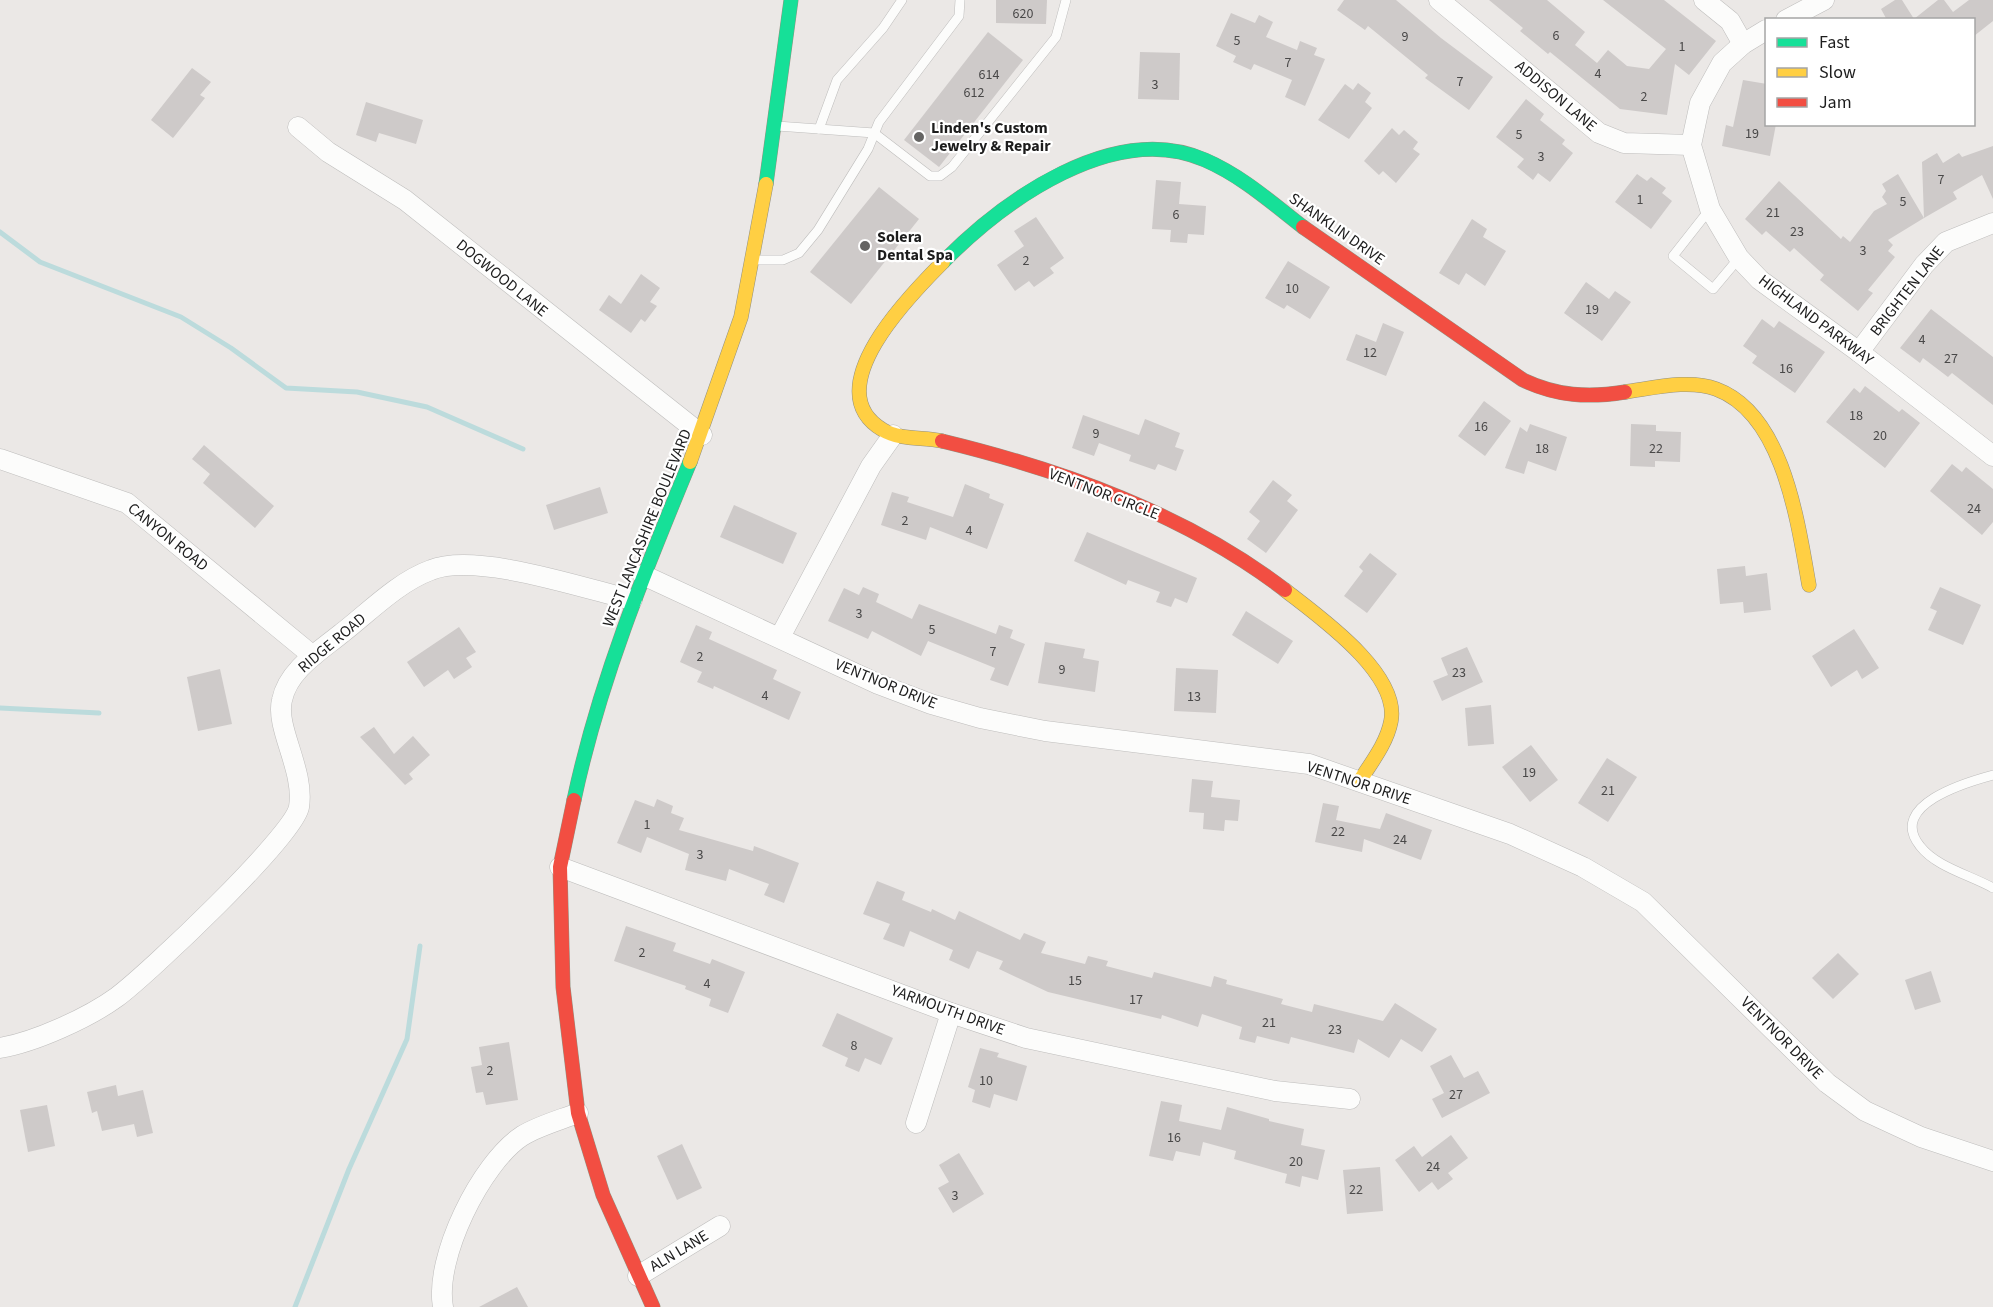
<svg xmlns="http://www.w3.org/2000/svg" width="1993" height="1307" font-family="'Source Sans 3',sans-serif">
  <rect width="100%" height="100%" fill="#ebe8e6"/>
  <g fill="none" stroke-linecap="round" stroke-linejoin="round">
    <g stroke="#bcdbdc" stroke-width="5">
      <polyline points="0,232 40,262 181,317 231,348 286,388 357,392 427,407 523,449"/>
      <polyline points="0,708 99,713"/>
      <polyline points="295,1307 349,1169 407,1039 420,946"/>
    </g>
  </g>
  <g fill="#cecac9">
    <polygon points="996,0 1047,0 1046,24 996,23"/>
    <polygon points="1344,0 1396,0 1441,38 1493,77 1469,110 1425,78 1428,75 1368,26 1365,30 1337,10"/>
    <polygon points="1489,0 1547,0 1585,32 1575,45 1597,63 1608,50 1627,66 1649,69 1666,49 1603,0 1664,0 1716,41 1689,75 1675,64 1667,115 1620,109 1550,52 1548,54 1520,31 1523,28"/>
    <polygon points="1895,0 1902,0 1914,19 1938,0 1944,0 1953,12 1969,0 1993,0 1993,21 1974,36 1974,20 1887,20 1881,9"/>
    <polygon points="1231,13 1255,23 1259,15 1273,22 1266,37 1297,50 1300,41 1317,48 1314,55 1325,59 1305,106 1285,97 1292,80 1254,64 1251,70 1233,62 1236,56 1216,46"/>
    <polygon points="988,32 1023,60 939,167 904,140"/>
    <polygon points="1140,52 1180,53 1179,100 1138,99"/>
    <polygon points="192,68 211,82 200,95 205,98 173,138 151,120"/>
    <polygon points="1743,80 1767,84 1767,124 1776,124 1770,156 1722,146 1726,125 1733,127"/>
    <polygon points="1358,83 1371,93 1365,102 1372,108 1349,139 1318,120 1345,84 1353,90"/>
    <polygon points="1526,99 1544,114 1540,120 1565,140 1562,144 1573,153 1550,182 1538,173 1533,180 1517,167 1524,159 1496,137"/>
    <polygon points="366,102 423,120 416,144 379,133 376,142 356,135"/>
    <polygon points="1392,128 1399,135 1404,130 1418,142 1413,149 1420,154 1396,183 1383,171 1379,175 1364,161"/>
    <polygon points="1993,146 1993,199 1982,175 1953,192 1957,199 1924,218 1922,162 1937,153 1943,163 1959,153 1962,157"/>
    <polygon points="1637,174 1647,181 1651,177 1666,188 1662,193 1672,201 1651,229 1615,202"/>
    <polygon points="1898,174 1924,218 1888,240 1893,245 1888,251 1895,257 1868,290 1873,293 1858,311 1820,280 1824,275 1794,248 1790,252 1766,231 1762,235 1745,219 1779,181 1841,239 1843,236 1850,242 1874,211 1887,204 1882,197 1886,191 1882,184"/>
    <polygon points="1156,180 1181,182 1179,204 1206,206 1204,235 1188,234 1187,243 1170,242 1171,230 1152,229"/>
    <polygon points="879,187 919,219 851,304 810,272"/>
    <polygon points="1036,217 1064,258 1050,268 1054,273 1034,287 1029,281 1015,291 997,265 1024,246 1014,231"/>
    <polygon points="1472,219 1487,229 1483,237 1506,251 1485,286 1466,273 1459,285 1439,273"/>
    <polygon points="1288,261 1330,287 1310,319 1287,305 1284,309 1265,298"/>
    <polygon points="641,274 660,288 650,302 657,306 645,322 641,319 631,333 599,310 609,295 621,304"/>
    <polygon points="1586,282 1609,299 1615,291 1631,302 1602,341 1564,313"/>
    <polygon points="1931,309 1993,357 1993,405 1952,373 1948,377 1923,358 1920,363 1900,348"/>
    <polygon points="1762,319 1774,328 1779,321 1825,352 1795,393 1752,363 1757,356 1743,346"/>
    <polygon points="1383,323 1404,332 1386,376 1346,360 1356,334 1376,342"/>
    <polygon points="1865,386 1899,412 1902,409 1920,423 1885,468 1826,422 1854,388 1860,393"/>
    <polygon points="1484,401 1511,421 1485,456 1458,436"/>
    <polygon points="1083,415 1139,435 1145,419 1180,433 1175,447 1184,450 1176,471 1158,464 1155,470 1129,461 1131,455 1099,443 1094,456 1072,448"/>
    <polygon points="1530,424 1567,437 1556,471 1528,461 1524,474 1505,468 1520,427 1527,432"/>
    <polygon points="1631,424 1656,425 1656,431 1681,432 1680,462 1655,461 1655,467 1630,466"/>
    <polygon points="204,445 274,506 255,528 203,483 210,474 192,459"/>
    <polygon points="1952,464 1962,472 1966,467 1993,489 1993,522 1982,535 1930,491"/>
    <polygon points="1273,480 1292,495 1287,501 1298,510 1266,553 1247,539 1260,521 1249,512"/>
    <polygon points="965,484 990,494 989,498 1004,504 987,549 930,527 926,540 881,525 892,492 909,497 907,502 953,517"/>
    <polygon points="600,487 608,513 554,530 546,505"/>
    <polygon points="734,505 797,533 783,564 720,537"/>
    <polygon points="1087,532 1197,578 1187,603 1175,598 1171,607 1156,602 1160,592 1128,580 1126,585 1074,561"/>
    <polygon points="1370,553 1397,574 1367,613 1344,596 1363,571 1359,567"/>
    <polygon points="1745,566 1746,576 1767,573 1771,610 1744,613 1743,602 1720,604 1717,569"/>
    <polygon points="863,587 879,594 876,602 912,619 919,604 996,634 999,625 1013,630 1010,638 1025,644 1008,686 990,680 995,668 928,641 921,656 872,631 868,639 828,621 844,588 859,595"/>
    <polygon points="1940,587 1981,605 1963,645 1928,630 1937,611 1930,608"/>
    <polygon points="1246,611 1293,641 1278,664 1232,635"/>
    <polygon points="696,625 712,632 709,639 777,670 773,679 801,692 789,720 714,686 713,689 697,682 702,672 680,662"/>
    <polygon points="459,627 476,652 466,658 472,667 454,679 448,670 424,687 407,662"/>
    <polygon points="1854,629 1879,668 1862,679 1857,670 1831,687 1812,656"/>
    <polygon points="1045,642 1085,649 1083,658 1099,661 1095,692 1038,683"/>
    <polygon points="1467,647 1483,682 1442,701 1433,681 1448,675 1441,658"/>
    <polygon points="1176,668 1218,670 1216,713 1174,711"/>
    <polygon points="220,669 232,724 198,731 187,677"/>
    <polygon points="1491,705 1494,744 1468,746 1465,708"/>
    <polygon points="374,727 394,754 413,736 430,755 409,774 413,779 405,785 360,737"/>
    <polygon points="1531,745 1558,780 1530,802 1502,767"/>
    <polygon points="1607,758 1637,777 1608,822 1578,803"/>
    <polygon points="1192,779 1213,781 1211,797 1240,800 1238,821 1225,820 1224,831 1203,829 1204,813 1189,812"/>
    <polygon points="657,799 673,806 671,813 684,818 679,830 753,851 754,846 799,863 784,903 764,895 769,884 729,869 726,881 685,870 689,854 647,837 641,853 617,843 635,800 654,807"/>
    <polygon points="1323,803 1339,806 1336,820 1380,829 1386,813 1432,830 1421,860 1364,839 1362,852 1315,842"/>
    <polygon points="877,881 905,892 902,900 931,912 932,909 955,920 959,911 1020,940 1024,933 1046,942 1041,953 1085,964 1088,956 1108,961 1106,966 1152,978 1154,972 1211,987 1214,976 1227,980 1226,984 1283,999 1281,1004 1312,1012 1314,1004 1383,1021 1395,1003 1437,1029 1422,1052 1401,1039 1389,1058 1358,1039 1354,1053 1291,1037 1289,1044 1257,1036 1255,1043 1239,1039 1242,1027 1202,1014 1198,1027 1162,1015 1161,1019 1048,992 999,969 1003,961 977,951 969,969 949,960 953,950 910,931 904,947 883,939 890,924 863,914"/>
    <polygon points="626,926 676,943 673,951 710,964 712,959 745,972 728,1013 709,1006 711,999 685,989 686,986 614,961"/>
    <polygon points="1838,953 1859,974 1833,999 1812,978"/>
    <polygon points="1931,971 1941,1002 1915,1010 1905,980"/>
    <polygon points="837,1013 893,1038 881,1065 865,1058 859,1072 845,1066 848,1058 822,1046"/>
    <polygon points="509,1042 518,1100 486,1105 483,1092 476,1093 471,1067 482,1065 479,1047"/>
    <polygon points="980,1048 999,1053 997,1057 1027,1066 1017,1101 994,1094 990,1108 972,1102 975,1090 968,1087"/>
    <polygon points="1451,1055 1464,1078 1478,1071 1490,1093 1442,1118 1432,1099 1444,1093 1430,1066"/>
    <polygon points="116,1085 118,1096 143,1090 153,1133 137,1137 134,1124 102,1131 97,1111 92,1113 87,1092"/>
    <polygon points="1161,1101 1182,1105 1179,1121 1221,1130 1227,1107 1269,1119 1269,1121 1304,1129 1301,1145 1325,1150 1318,1180 1302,1176 1300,1187 1285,1183 1287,1174 1234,1159 1236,1151 1203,1142 1200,1156 1176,1151 1173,1161 1149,1156"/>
    <polygon points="47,1105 55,1146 28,1152 20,1110"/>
    <polygon points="1451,1135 1468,1158 1448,1173 1453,1179 1438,1190 1432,1182 1419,1192 1395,1160 1414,1146 1422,1157"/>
    <polygon points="682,1144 702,1188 677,1200 657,1156"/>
    <polygon points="959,1153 984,1194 953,1213 938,1188 949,1182 939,1165"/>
    <polygon points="1380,1167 1383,1211 1347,1214 1343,1170"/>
    <polygon points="517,1287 528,1307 479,1307"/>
  </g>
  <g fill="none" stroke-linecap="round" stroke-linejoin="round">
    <g stroke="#bebdbc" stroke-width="10">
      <g id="lane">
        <polyline points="777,126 874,133 930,176 940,176 952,167 1056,37 1066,0"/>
        <polyline points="819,129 837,80 883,28 902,0"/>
        <polyline points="1710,209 1673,256 1713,289 1739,258"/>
        <polyline points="756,260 783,260 799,253 818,230 868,149 879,122 959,16 960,0"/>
        <path d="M1993 775C1967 782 1887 805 1920 846 1936 867 1970 875 1993 888"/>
      </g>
    </g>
    <g stroke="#bebdbc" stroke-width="21">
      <g id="street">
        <polyline points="1439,0 1599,133 1624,143 1691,145"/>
        <polyline points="1704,0 1730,21 1743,44"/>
        <polyline points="1786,20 1824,0"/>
        <polyline points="1766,30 1743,44 1722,63 1700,103 1691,145 1710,209 1739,258 1760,280 1859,352 1993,456"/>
        <polyline points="298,127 328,152 405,200 702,435"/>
        <polyline points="1859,352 1924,265 1946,242 1993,223"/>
        <polyline points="0,459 127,503 313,656"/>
        <polyline points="643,575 878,684 931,704 980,718 1045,731 1309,764 1510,834 1583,867 1643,902 1827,1083 1865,1111 1921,1137 1993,1161"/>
        <polyline points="780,637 871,466 893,435"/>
        <polyline points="560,867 951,1013 1026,1038 1275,1091 1350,1099"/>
        <path d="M0 1048C35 1042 88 1018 117 997 147 975 294 836 299 807 305 770 275 728 282 700 288 670 320 651 342 633 369 612 398 582 431 570 476 552 583 588 632 600"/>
        <polyline points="916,1123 951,1013"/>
        <polyline points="638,1276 720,1226"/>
        <path d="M443 1307C434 1258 481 1163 522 1136 538 1126 560 1120 578 1113"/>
      </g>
    </g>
    <g stroke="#949180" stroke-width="15">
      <g id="fast">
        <polyline points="766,184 791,0"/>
        <path d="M943 262C1003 201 1114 120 1205 160 1242 176 1272 203 1303 227"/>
        <path d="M574 800C599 682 644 573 690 462"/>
      </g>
    </g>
    <g stroke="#949180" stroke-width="15">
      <g id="slow">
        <path d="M1625 392C1654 388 1689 379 1716 389 1784 414 1798 524 1809 585"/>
        <path d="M942 441C923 437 900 440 883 430 815 390 911 294 943 262"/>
        <polyline points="690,462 741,317 766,184"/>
        <path d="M1285 590C1318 616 1400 673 1391 721 1387 743 1371 763 1359 782"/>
      </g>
    </g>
    <g stroke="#949180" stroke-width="15">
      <g id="jam">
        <path d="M1303 227 1523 380C1557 396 1588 398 1625 392"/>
        <path d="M942 441C1062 470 1186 514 1285 590"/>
        <polyline points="574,800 560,867 563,987 578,1113 603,1195 653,1307"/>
      </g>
    </g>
    <use href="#lane" stroke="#fcfcfb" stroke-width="9"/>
    <use href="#street" stroke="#fcfcfb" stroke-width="20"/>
    <use href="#fast" stroke="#16e098" stroke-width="14"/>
    <use href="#slow" stroke="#ffcf43" stroke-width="14"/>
    <use href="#jam" stroke="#f24e42" stroke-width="14"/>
  </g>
  <g fill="#656463" stroke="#fff" stroke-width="2">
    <circle cx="919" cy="137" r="6"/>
    <circle cx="865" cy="246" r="6"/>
  </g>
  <g text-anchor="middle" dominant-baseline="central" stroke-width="4.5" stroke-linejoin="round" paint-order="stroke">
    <g font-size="14" fill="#494848">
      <text x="1023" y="14">620</text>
      <text x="1556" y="36">6</text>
      <text x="1405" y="37">9</text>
      <text x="1237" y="41">5</text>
      <text x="1682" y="47">1</text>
      <text x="1288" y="63">7</text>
      <text x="1598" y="74">4</text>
      <text x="989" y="75">614</text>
      <text x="1460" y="82">7</text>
      <text x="1155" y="85">3</text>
      <text x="974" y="93">612</text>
      <text x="1644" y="97">2</text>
      <text x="1752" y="134">19</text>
      <text x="1519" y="135">5</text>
      <text x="1541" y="157">3</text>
      <text x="1941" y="180">7</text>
      <text x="1640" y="200">1</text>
      <text x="1903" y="202">5</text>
      <text x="1773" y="213">21</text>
      <text x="1176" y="215">6</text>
      <text x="1797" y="232">23</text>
      <text x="1863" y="251">3</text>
      <text x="1026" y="261">2</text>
      <text x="1292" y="289">10</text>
      <text x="1592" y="310">19</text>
      <text x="1922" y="340">4</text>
      <text x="1370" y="353">12</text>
      <text x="1951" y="359">27</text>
      <text x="1786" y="369">16</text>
      <text x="1856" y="416">18</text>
      <text x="1481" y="427">16</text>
      <text x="1096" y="434">9</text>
      <text x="1880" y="436">20</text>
      <text x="1542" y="449">18</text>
      <text x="1656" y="449">22</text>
      <text x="1974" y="509">24</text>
      <text x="905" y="521">2</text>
      <text x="969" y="531">4</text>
      <text x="859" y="614">3</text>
      <text x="932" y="630">5</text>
      <text x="993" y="652">7</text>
      <text x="700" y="657">2</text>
      <text x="1062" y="670">9</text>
      <text x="1459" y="673">23</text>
      <text x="765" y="696">4</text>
      <text x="1194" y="697">13</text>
      <text x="1529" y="773">19</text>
      <text x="1608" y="791">21</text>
      <text x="647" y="825">1</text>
      <text x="1338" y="832">22</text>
      <text x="1400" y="840">24</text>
      <text x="700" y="855">3</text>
      <text x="642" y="953">2</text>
      <text x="1075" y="981">15</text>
      <text x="707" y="984">4</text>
      <text x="1136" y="1000">17</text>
      <text x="1269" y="1023">21</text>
      <text x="1335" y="1030">23</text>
      <text x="854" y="1046">8</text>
      <text x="490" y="1071">2</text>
      <text x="986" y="1081">10</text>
      <text x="1456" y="1095">27</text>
      <text x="1174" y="1138">16</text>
      <text x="1296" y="1162">20</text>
      <text x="1433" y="1167">24</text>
      <text x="1356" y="1190">22</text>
      <text x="955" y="1196">3</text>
    </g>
    <g font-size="16" fill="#1d1d1d" stroke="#fff">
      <text transform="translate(1556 96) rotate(40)">ADDISON LANE</text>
      <text transform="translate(1337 229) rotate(35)">SHANKLIN DRIVE</text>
      <text transform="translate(502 278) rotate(39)">DOGWOOD LANE</text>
      <text transform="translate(1907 291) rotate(-52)">BRIGHTEN LANE</text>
      <text transform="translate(1816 320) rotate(37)">HIGHLAND PARKWAY</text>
      <text transform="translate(1104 494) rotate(21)">VENTNOR CIRCLE</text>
      <text transform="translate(647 528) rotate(-68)">WEST LANCASHIRE BOULEVARD</text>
      <text transform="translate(168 537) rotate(39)">CANYON ROAD</text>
      <text transform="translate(332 643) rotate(-40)">RIDGE ROAD</text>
      <text transform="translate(886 684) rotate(22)">VENTNOR DRIVE</text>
      <text transform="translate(1359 783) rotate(18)">VENTNOR DRIVE</text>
      <text transform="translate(948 1010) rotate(20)">YARMOUTH DRIVE</text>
      <text transform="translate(1782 1038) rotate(45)">VENTNOR DRIVE</text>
      <text transform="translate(679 1251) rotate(-31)">ALN LANE</text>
    </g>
    <g font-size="16" font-weight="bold" fill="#1d1d1d" stroke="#fff" text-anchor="start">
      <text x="931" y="128">Linden's Custom<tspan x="931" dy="18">Jewelry &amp; Repair</tspan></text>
      <text x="877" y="237">Solera<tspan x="877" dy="18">Dental Spa</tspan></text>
    </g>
  </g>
  <rect x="1765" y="18" width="210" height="108" fill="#ffffff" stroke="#a5a5a5" stroke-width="1.5"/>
  <rect x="1777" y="38" width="30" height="9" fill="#16e098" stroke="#a5a5a5" stroke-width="1.5"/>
  <text x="1819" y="48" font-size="18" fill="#1d1d1d">Fast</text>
  <rect x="1777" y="68" width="30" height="9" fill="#ffcf43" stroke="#a5a5a5" stroke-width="1.5"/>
  <text x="1819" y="78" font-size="18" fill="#1d1d1d">Slow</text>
  <rect x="1777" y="98" width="30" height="9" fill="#f24e42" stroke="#a5a5a5" stroke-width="1.5"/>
  <text x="1819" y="108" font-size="18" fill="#1d1d1d">Jam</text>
</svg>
